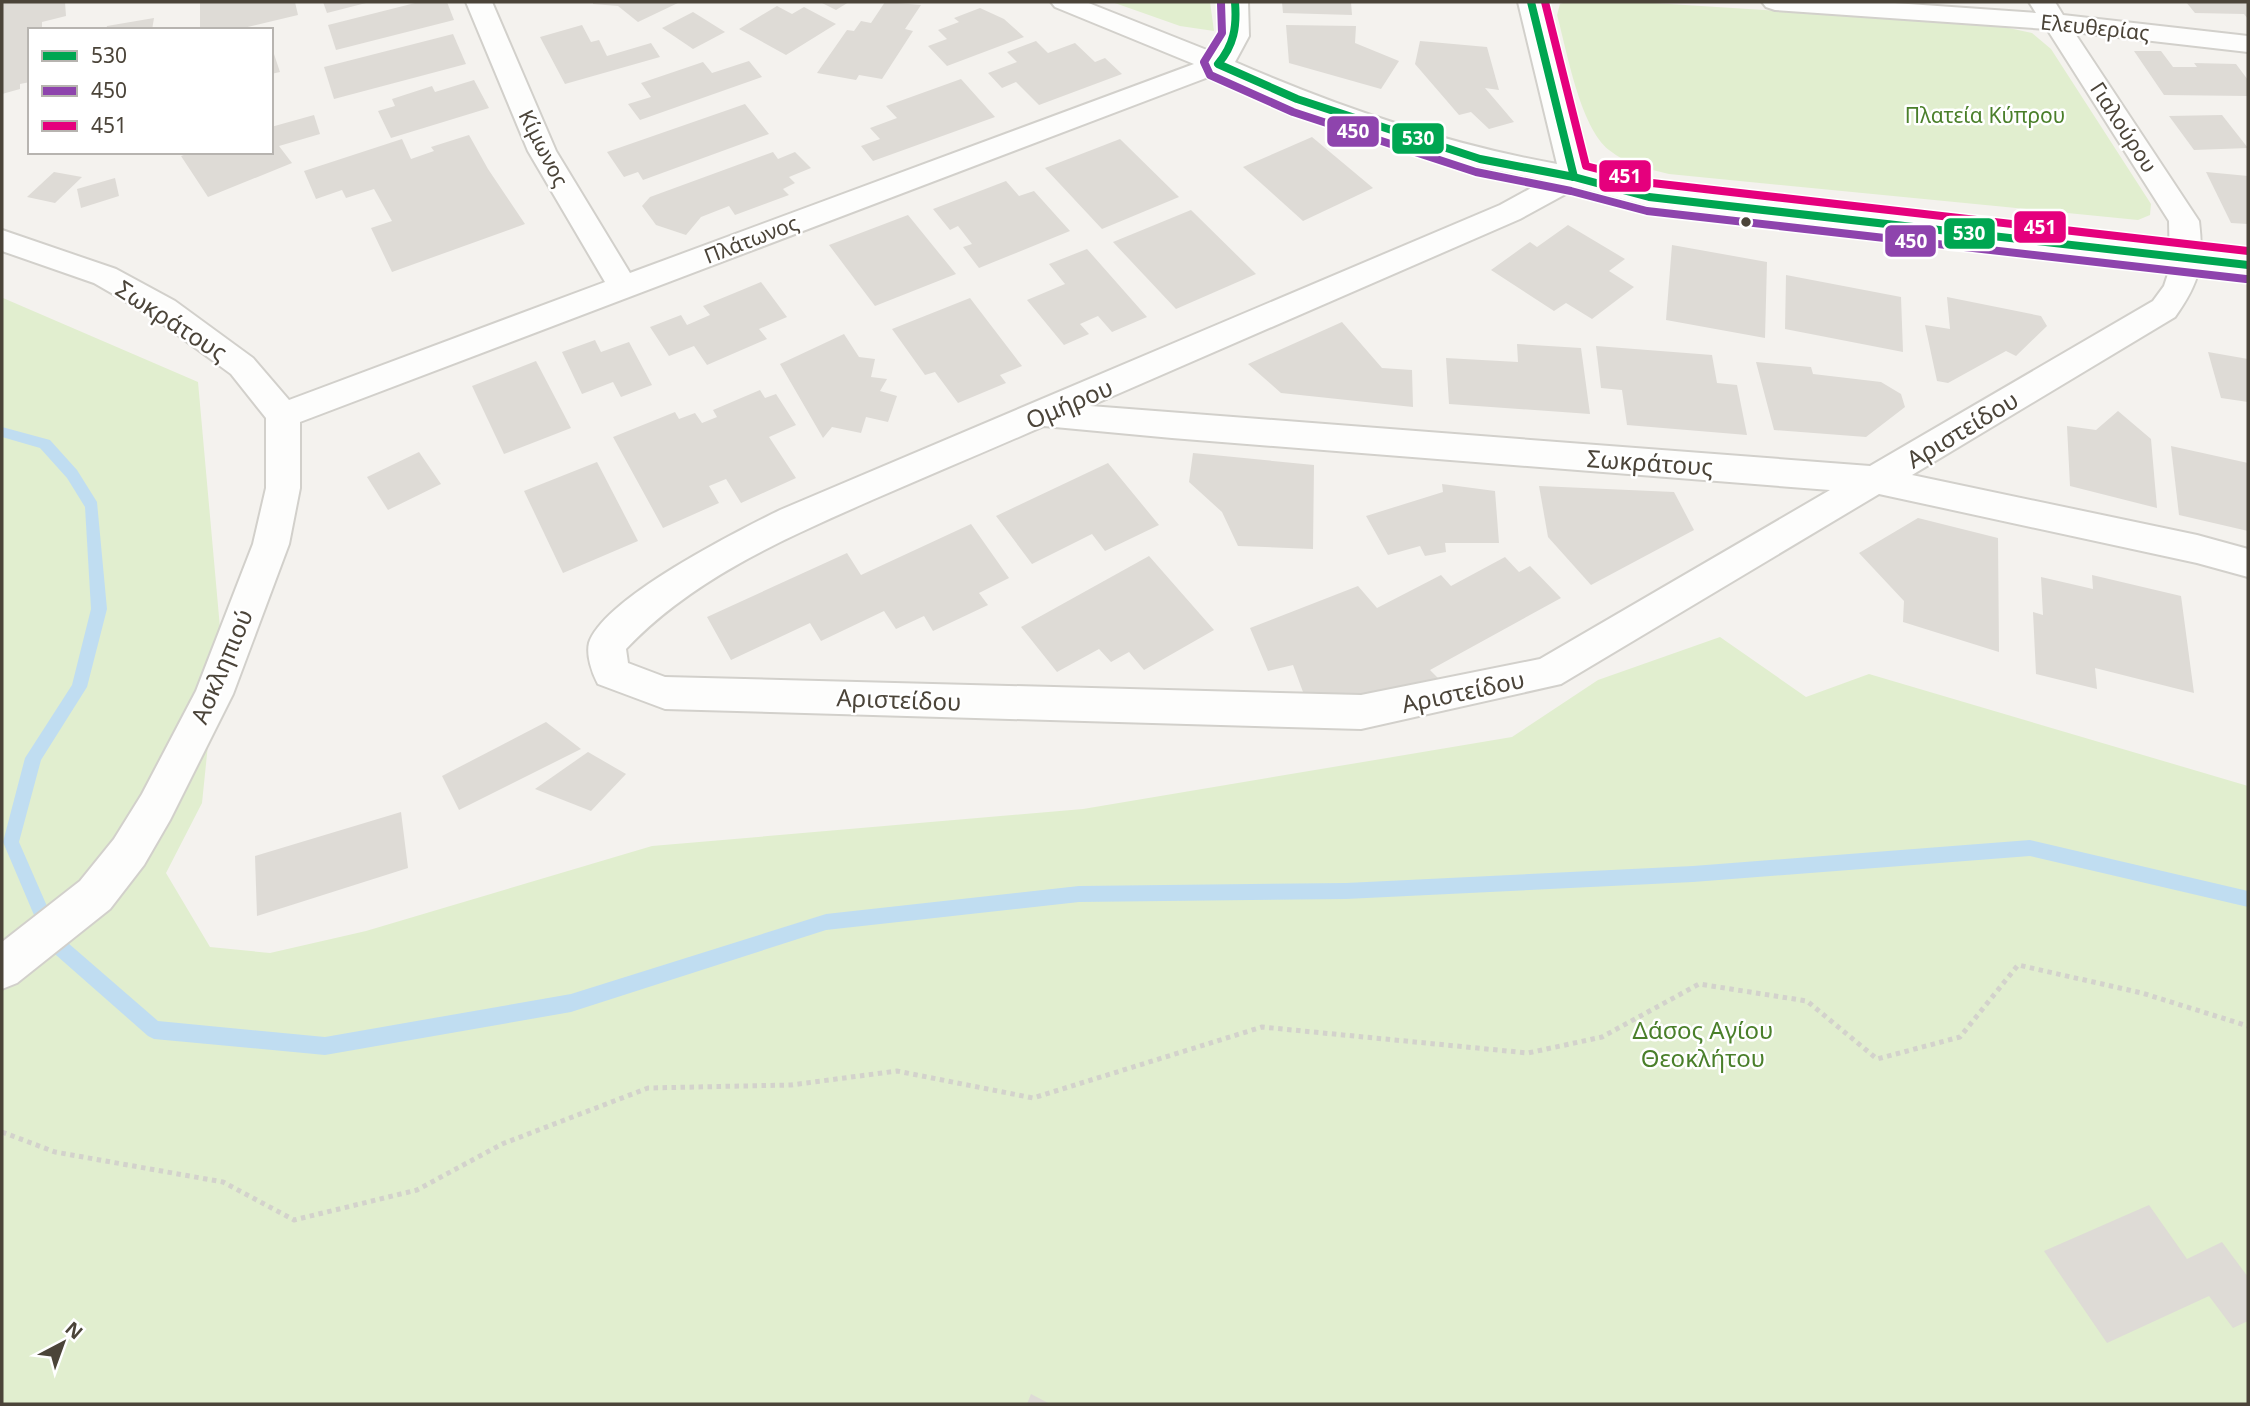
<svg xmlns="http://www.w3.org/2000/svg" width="2250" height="1406" font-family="'Noto Sans',sans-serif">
  <rect width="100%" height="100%" fill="#f4f2ee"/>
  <g fill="#e1eecf">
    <polygon points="1112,2 1210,2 1214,31 1180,26"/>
    <path d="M1566 2H1638L1990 24 2032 33 2051 49 2151 204 2150 215 2138 220 1669 174C1647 169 1626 164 1609 150 1580 127 1567 51 1557 15L1560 4Z"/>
    <polygon points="3,298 198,382 220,628 202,803 166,873 210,947 270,953 366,931 652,846 1083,809 1512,737 1598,680 1720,637 1806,697 1869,674 2248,786 2248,1404 2,1404"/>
  </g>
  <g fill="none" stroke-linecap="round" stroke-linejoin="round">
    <polygon fill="#c0ddf1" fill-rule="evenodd" points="2,427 50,440 77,470 97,502 107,609 87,687 41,760 19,842 60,936 158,1021 325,1037 571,994 826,914 1079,886 1346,883 1693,866 2030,840 2248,891 2248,907 2030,856 1693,882 1346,899 1079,902 826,930 571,1012 325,1055 154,1039 148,1036 48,948 3,842 25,758 72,685 91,609 85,507 67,478 40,448 2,437"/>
  </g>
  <g fill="#dedbd6">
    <polygon points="2,2 65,2 66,16 42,22 42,30 30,30 30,82 20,84 20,89 2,94"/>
    <polygon points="200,2 295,2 298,15 235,30 200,30"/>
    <polygon points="323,2 365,2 366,3 327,13"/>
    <polygon points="419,2 447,2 454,20 336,50 328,25"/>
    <polygon points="593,2 680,2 638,22 618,6 593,4"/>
    <polygon points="820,2 849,2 836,10"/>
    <polygon points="885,2 921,5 905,29 913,31 882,79 859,75 856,80 817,73 847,30 854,31 861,21 871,23"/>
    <polygon points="1282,2 1351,2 1352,15 1283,13"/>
    <polygon points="2186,2 2248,2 2248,19 2244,14 2195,13"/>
    <polygon points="777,6 792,14 804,7 836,24 786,55 739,29"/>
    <polygon points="980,8 1004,19 1024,37 947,66 928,46 947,39 938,30 959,22 954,18"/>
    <polygon points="693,12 725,32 693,49 662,28"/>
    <polygon points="154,18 152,30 106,30 107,26"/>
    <polygon points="582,25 591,42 599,40 607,56 651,43 660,57 565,84 540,37"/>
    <polygon points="1286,25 1356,26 1355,43 1399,61 1381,89 1289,63"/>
    <polygon points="453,34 466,64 334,99 324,67"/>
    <polygon points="1036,41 1048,53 1075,43 1095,62 1105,58 1122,74 1039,105 1016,82 1002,88 988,73 1017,62 1007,52"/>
    <polygon points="1420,41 1487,47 1499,90 1485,88 1514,122 1489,129 1471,112 1459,115 1415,64"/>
    <polygon points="2134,51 2161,51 2173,67 2197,67 2194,63 2236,64 2248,80 2248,96 2164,95"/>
    <polygon points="271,54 274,54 280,72 271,74"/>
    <polygon points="749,61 762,77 640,120 628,104 651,97 641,83 703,62 712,73"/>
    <polygon points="961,79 995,117 873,161 861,146 880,139 870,128 897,118 886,106"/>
    <polygon points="474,80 489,108 391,138 378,111 395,106 392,99 432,86 435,92"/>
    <polygon points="745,104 769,134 643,180 638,172 624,177 607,152"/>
    <polygon points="314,115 320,134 279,146 292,163 208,197 181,156 192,152 271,152 271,127"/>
    <polygon points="2222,115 2248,148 2194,150 2169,116"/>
    <polygon points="469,135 488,169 525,224 392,272 371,228 392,221 374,189 346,198 342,190 316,199 304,171 402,139 411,159 434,151 431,147"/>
    <polygon points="1312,137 1373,188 1303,221 1243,167"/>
    <polygon points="1120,139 1179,197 1102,229 1045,168"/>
    <polygon points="773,152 778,159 795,152 811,168 789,177 795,183 783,189 789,195 735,215 729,206 701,217 686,235 656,225 642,206 650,197"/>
    <polygon points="54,172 82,177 55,203 27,197"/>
    <polygon points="2206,172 2248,176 2248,224 2231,223"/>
    <polygon points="115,178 119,196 81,208 77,189"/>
    <polygon points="1006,181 1019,196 1034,191 1070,231 979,268 963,247 972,244 958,226 950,230 933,209"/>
    <polygon points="1191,210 1256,274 1176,309 1113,242"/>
    <polygon points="908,215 956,274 875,306 829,245"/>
    <polygon points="1568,225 1625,259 1609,271 1634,287 1592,319 1566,303 1554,311 1491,270 1530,242 1537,247"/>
    <polygon points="1672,245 1767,262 1765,338 1666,320"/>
    <polygon points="1087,249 1147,317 1112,332 1098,316 1080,324 1089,334 1064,345 1027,300 1065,284 1049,264"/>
    <polygon points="1786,275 1901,297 1903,352 1785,329"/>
    <polygon points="761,282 787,317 759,329 767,339 707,365 694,346 669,356 650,327 681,315 687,325 710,315 703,306"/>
    <polygon points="1947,297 2041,316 2047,326 2016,356 2006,351 1948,383 1937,381 1925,325 1950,329"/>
    <polygon points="970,298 1022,366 1000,375 1006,383 958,403 935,372 925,375 892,329"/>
    <polygon points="1342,322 1382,368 1412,370 1413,407 1281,393 1248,364"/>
    <polygon points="844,334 859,357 875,359 871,377 887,379 880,391 897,396 888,422 866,417 861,433 832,427 823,438 780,364"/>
    <polygon points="595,340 601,352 629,342 652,385 621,397 613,382 582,394 562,352"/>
    <polygon points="1517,344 1581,348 1590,414 1449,404 1446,358 1518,362"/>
    <polygon points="1596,346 1712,355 1717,383 1737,385 1747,435 1627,425 1622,390 1601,388"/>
    <polygon points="2208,352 2248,359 2248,402 2221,398"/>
    <polygon points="536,361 571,428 504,454 472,386"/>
    <polygon points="1756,362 1811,367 1813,374 1881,382 1901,394 1905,407 1866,437 1774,430"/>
    <polygon points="760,390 765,398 776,394 796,425 769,437 796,478 741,503 726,479 709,486 719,503 663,528 613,437 675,412 679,419 695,413 702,423 717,417 713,410"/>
    <polygon points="2118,411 2151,439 2157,508 2070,486 2067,426 2096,430"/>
    <polygon points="2171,446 2248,463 2248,531 2179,515"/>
    <polygon points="419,452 441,484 388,510 367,477"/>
    <polygon points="1193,453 1314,465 1313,549 1238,546 1222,512 1189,482"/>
    <polygon points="597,462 638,541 563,573 524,491"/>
    <polygon points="1108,463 1159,525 1105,551 1092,534 1032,564 996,516"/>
    <polygon points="1442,484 1495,491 1499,543 1445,543 1446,552 1425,556 1420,546 1388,555 1366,516 1443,492"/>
    <polygon points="1539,486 1674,492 1694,530 1591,585 1548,537"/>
    <polygon points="1918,518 1998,538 1999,652 1903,622 1904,601 1859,553"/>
    <polygon points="971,524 1009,578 979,593 988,605 933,631 924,616 896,629 884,611 821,641 810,623 731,660 707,617 847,553 861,575"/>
    <polygon points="1149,556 1214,630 1144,670 1129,652 1111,662 1099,649 1057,672 1021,627"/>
    <polygon points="1505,557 1519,572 1530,566 1561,598 1430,670 1441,681 1378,697 1303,692 1293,665 1268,671 1250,628 1358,586 1377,608 1441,575 1451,586"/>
    <polygon points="2092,575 2181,596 2194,693 2095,668 2097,689 2036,674 2033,612 2043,615 2041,577 2093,589"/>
    <polygon points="546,722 581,749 459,810 442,776"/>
    <polygon points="588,752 626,774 591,811 535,789"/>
    <polygon points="401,812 408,868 257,916 255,856"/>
    <polygon points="2149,1205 2187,1259 2222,1242 2248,1277 2248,1321 2233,1328 2209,1296 2107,1343 2044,1251"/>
    <polygon points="1031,1394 1050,1404 1027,1404"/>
  </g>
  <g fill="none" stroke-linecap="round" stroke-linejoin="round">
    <g stroke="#d2d0cb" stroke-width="4">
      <g id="minor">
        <polygon points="466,2 492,2 556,151 630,273 1194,64 1055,7 1051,2 1086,2 1227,58 1231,64 1227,70 300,422 300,488 289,544 233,694 170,820 144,865 110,909 17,983 2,989 2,942 80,881 114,839 142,794 196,691 253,544 266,488 266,418 231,374 153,317 94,283 2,251 2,230 116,269 175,301 253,358 289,400 605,282 528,151"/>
        <path d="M1762 2H1880L2036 13 2029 2H2055L2063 15 2248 36V52L2074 32 2199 221C2204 263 2200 282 2175 317L1912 475 2197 535 2248 549V577L2197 563 1879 494 1561 684 1361 729 665 709 598 684C592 673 586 655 589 643 604 598 737 531 780 510L1500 205 1564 170 1574 168 1584 170 1588 177 1584 184 1520 219 1090 406 1870 466 2153 301 2164 286 2170 268 2169 221 2047 29 1775 10 1766 7ZM1044 426 1172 438 1830 490 1540 659 1361 695 665 677 628 663 626 649C693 578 784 539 872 500 929 475 987 451 1044 426Z"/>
      </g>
    </g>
    <g stroke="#d2d0cb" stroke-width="4">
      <path id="tertiary" d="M1222 2H1248L1249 36 1235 62C1338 107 1446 144 1557 164L1518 2H1544L1587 171 1649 188 2248 255V275L1649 206 1573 186 1470 165 1287 105 1209 70 1205 64C1224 36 1224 37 1222 2Z"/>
    </g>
    <polyline stroke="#d3d2cc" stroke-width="5" stroke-dasharray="4.5 4.5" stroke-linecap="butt" points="2,1132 55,1152 223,1182 294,1220 417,1190 502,1144 648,1088 791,1085 897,1071 1033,1098 1262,1027 1528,1053 1602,1037 1699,984 1807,1001 1877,1059 1960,1037 2018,965 2142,993 2248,1026"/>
    <use href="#minor" fill="#fdfdfc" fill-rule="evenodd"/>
    <use href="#tertiary" fill="#fdfdfc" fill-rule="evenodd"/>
    <g stroke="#fff" stroke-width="11">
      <g id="bus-1">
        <path d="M1235 2C1237 27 1234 45 1218 64L1297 99 1480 159 1574 177 1649 197 2248 265"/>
        <polyline points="1531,2 1574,177"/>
      </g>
    </g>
    <g stroke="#fff" stroke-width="11">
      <polyline id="bus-2" points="1221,3 1222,33 1204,62 1210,75 1293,112 1476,172 1571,191 1647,211 2246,279"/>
    </g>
    <g stroke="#fff" stroke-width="11">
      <polyline id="bus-3" points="1545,2 1586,166 1652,183 2248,251"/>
    </g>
    <use href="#bus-1" stroke="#00a651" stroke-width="8"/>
    <use href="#bus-2" stroke="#8e44ad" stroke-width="8"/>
    <use href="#bus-3" stroke="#e5007d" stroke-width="8"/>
  </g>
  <circle fill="#4b4439" stroke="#fff" stroke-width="2.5" cx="1746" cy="222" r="6"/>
  <g text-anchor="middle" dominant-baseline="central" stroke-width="5" stroke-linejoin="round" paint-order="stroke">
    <g font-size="21" fill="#4b4439" stroke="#fff">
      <text transform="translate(2095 27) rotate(6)">Ελευθερίας</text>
      <text transform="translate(2124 127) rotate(57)">Γιαλούρου</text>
      <text transform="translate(544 148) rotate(63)">Κίμωνος</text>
      <text transform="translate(751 239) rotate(-21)">Πλάτωνος</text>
    </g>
    <g font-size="21" fill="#4a7f2a" stroke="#fff">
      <text x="1985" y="115">Πλατεία Κύπρου</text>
    </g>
    <g font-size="24" fill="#4b4439" stroke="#fff">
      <text transform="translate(172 320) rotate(33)">Σωκράτους</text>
      <text transform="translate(1069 403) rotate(-23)">Ομήρου</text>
      <text transform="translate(1962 429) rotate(-31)">Αριστείδου</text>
      <text transform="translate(1650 462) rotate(4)">Σωκράτους</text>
      <text transform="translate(221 666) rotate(-67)">Ασκληπιού</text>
      <text transform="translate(1463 691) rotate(-12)">Αριστείδου</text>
      <text transform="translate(899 699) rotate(2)">Αριστείδου</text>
    </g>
    <g font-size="24" fill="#4a7f2a" stroke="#fff">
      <text x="1703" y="1029">Δάσος Αγίου<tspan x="1703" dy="28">Θεοκλήτου</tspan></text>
    </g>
  </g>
  <g stroke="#fff" stroke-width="2.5">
    <rect x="1326" y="115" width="54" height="33" rx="7" fill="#8e44ad"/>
    <rect x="1391" y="122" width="54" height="33" rx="7" fill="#00a651"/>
    <rect x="1598" y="159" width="54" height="34" rx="7" fill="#e5007d"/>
    <rect x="2013" y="210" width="54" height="34" rx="7" fill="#e5007d"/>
    <rect x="1943" y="217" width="53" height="33" rx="7" fill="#00a651"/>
    <rect x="1884" y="224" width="53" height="34" rx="7" fill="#8e44ad"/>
  </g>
  <g font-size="19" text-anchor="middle" font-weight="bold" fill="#fff">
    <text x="1353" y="138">450</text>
    <text x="1418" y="145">530</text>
    <text x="1625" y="183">451</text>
    <text x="2040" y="234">451</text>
    <text x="1969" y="240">530</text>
    <text x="1911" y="248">450</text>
  </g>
  <rect width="2250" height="1406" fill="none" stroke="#4b4439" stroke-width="7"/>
  <rect x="28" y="28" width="245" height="126" fill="#ffffff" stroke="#b7b4b0" stroke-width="2"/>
  <rect x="42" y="51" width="35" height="10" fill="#00a651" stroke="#b7b4b0" stroke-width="2"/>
  <text x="91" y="63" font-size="21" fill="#4b4439">530</text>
  <rect x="42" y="86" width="35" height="10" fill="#8e44ad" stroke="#b7b4b0" stroke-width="2"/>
  <text x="91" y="98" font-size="21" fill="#4b4439">450</text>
  <rect x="42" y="121" width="35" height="10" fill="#e5007d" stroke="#b7b4b0" stroke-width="2"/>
  <text x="91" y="133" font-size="21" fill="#4b4439">451</text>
  <g transform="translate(63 1343) rotate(41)" stroke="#ffffff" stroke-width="5" paint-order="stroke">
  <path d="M0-5L12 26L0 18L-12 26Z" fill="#4b4439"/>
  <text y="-10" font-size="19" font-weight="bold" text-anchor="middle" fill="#4b4439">N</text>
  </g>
</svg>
